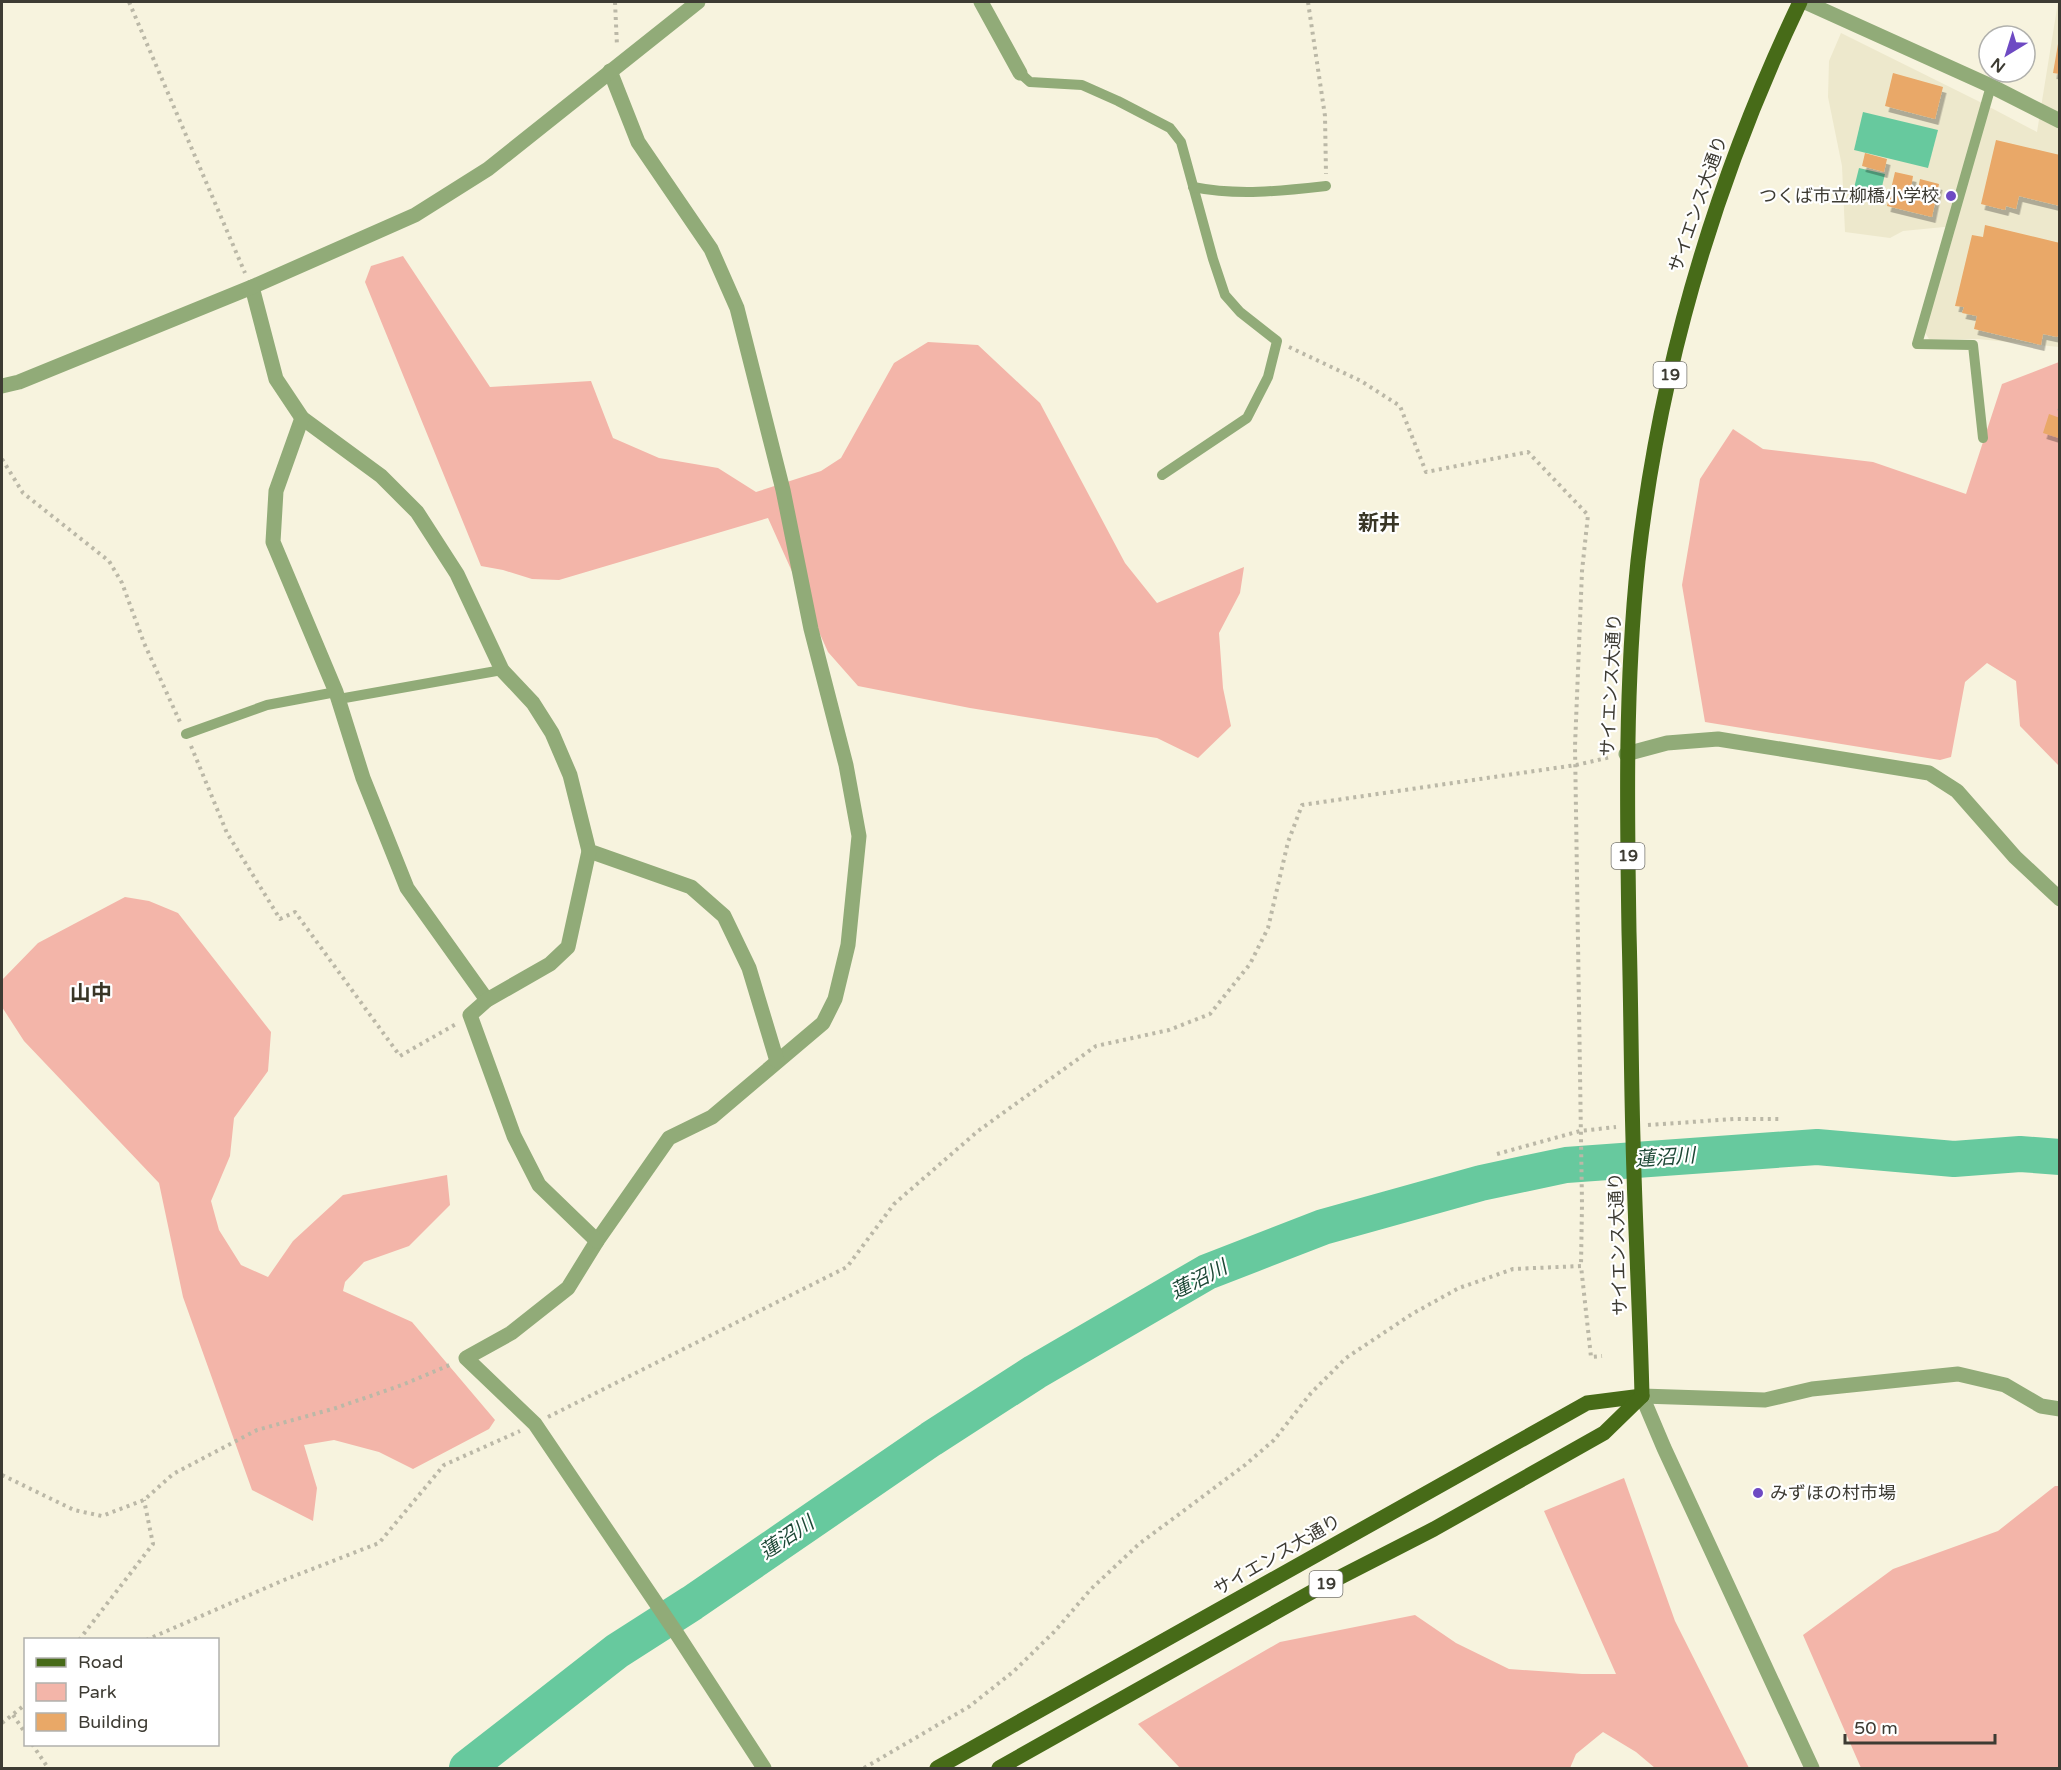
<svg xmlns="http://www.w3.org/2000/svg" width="2061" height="1770" font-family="'Varela Round','Noto Sans JP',sans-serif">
  <defs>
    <filter id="shadow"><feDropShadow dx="3.5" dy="6" stdDeviation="0" flood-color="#0004"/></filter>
  </defs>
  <rect width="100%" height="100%" fill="#f7f3de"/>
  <polygon fill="#ede8cc" points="2058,2 2059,347 1978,339 1929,339 1924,331 1955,230 1944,227 1903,231 1890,238 1845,232 1842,166 1828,97 1829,61 1841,33 1980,102 2037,132"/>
  <g fill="#f3b5a9">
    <polygon points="403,256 490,387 591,381 613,438 659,458 718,468 756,492 821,471 841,458 894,363 928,342 978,345 1040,403 1125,563 1157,603 1244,567 1240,593 1219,633 1223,688 1231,726 1198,758 1157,738 970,708 858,686 828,652 768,518 559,580 532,579 503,570 481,566 365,282 371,266"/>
    <polygon points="2059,362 2059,766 2020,726 2016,681 1987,663 1965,682 1951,757 1940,760 1705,722 1682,585 1700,479 1733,429 1763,449 1873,462 1966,494 2002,384"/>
    <polygon points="125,897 149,901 178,913 271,1032 268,1071 234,1118 230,1156 211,1201 219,1230 241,1265 268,1277 293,1241 343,1195 447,1175 450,1205 409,1246 364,1262 345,1282 343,1291 412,1322 495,1420 489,1429 413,1469 379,1452 334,1440 304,1445 317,1488 313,1521 252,1490 183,1297 159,1183 24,1041 2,1007 2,980 38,943"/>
    <polygon points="1624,1478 1675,1621 1749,1768 1655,1768 1636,1752 1603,1732 1576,1754 1570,1768 1180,1768 1138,1724 1280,1642 1415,1615 1456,1643 1509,1669 1582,1674 1616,1674 1544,1511"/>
    <polygon points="2055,1486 2060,1486 2059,1768 1861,1768 1803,1635 1893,1569 1998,1531"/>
  </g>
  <g fill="#67c99e">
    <polygon points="1863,112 1938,130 1928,168 1854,150"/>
    <polygon points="1859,168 1885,174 1879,199 1853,192"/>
  </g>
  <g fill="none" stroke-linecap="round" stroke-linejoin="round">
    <polyline stroke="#67c99e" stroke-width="36" points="467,1768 617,1651 692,1603 931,1439 1035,1372 1207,1272 1323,1227 1481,1183 1566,1165 1817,1147 1954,1159 2020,1154 2060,1157"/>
  </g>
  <g fill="#e9a867" filter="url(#shadow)">
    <polygon points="2058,44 2060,44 2060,74 2053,73"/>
    <polygon points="1893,73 1943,87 1935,119 1885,106"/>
    <polygon points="1996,140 2060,155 2060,206 2019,196 2016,209 2006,206 2005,210 1981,204"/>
    <polygon points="1865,153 1887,159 1884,172 1862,166"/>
    <polygon points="1895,172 1913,176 1911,188 1918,189 1920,179 1939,184 1932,217 1887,206"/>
    <polygon points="1985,225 2060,243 2060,333 2057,337 2043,334 2041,345 1974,329 1977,316 1962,313 1964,307 1955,306 1972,235 1983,237"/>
    <polygon points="2049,414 2060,418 2059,438 2043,433"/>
  </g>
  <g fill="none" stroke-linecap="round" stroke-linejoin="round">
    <g stroke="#bbb8a7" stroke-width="4" stroke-dasharray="3 4.5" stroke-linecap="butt">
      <polyline points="129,2 245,273"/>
      <polyline points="615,2 617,46"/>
      <polyline points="1308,2 1325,116 1326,174"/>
      <polyline points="1289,347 1361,381 1400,406 1426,472 1528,452 1588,515 1582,571 1575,746 1582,1204 1581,1266"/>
      <polyline points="2059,411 2060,409"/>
      <polyline points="2,459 23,493 109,561 122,583 144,643 180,722"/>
      <polyline points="191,746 227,833 280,919 295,912 400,1056 456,1024"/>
      <polyline points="1648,1125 1734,1119 1782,1119"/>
      <polyline points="1497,1154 1580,1131 1616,1127"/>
      <polyline points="548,1417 847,1267 894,1204 978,1131 1096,1046 1169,1030 1210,1014 1250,964 1268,928 1288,842 1302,805 1576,765 1611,757"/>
      <polyline points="2,1475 74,1510 102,1516 144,1500 173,1474 257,1430 336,1408 402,1385 452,1364"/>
      <polyline points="79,1640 153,1544 144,1500"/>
      <polyline points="146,1640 284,1580 379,1543 444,1465 520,1431"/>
      <polyline points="13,1715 26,1734"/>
      <polyline points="2,1723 26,1704"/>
      <polyline points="32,1744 48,1768"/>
      <polyline points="864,1768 970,1706 1014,1671 1055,1631 1091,1589 1139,1544 1245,1465 1274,1440 1311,1393 1346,1358 1412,1314 1459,1288 1513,1269 1581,1266 1591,1357 1602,1356"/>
    </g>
    <g stroke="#91ab78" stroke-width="10">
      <polyline points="1020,73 1030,82 1082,85 1118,101 1170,128 1181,142 1213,259 1225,295 1240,312 1277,341 1268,377 1247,418 1162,475"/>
      <path d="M1193 187C1238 196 1281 191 1326 186"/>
      <polyline points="1983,438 1973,345 1917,344 1991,86"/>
      <polyline points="339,699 502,670"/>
      <polyline points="186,734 267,705 336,692"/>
    </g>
    <g stroke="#91ab78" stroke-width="15">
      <polyline points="610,71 638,142 711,249 737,308 783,490 811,629 846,765 859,836 848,945 835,999 823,1023 712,1117 669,1138 597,1241 568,1288 511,1333 466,1358 535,1424 677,1634 764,1768"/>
      <polyline points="252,287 276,379 302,418 381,476 417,512 457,574 502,670 533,703 552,733 570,775 589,851 691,887 724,916 749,968 777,1061"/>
      <polyline points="302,418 276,491 273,542 336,692 363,778 407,888 487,1000"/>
      <polyline points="1626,754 1667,743 1718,739 1929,773 1957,791 2015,857 2060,899"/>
      <polyline points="589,851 568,947 550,964 487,1000 470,1015 514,1136 539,1185 597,1241"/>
      <polyline points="1642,1396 1765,1400 1812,1389 1958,1374 2005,1385 2041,1406 2060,1409"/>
    </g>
    <g stroke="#91ab78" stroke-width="15">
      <polyline points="981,2 1020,73"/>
      <polyline points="1805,2 1991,86 2060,121"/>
      <polyline points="2,386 19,382 252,287 415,215 488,169 698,2"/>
      <polyline points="1642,1396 1664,1448 1812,1768"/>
    </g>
    <g stroke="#476b18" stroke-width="15">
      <polyline points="937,1768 1587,1403 1642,1396"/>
      <path d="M999 1768 1317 1589 1434 1529 1604 1433 1642 1396C1640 1311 1635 1225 1633 1139 1631 1070 1631 1001 1629 932 1627 808 1625 685 1638 561 1660 367 1716 178 1800 2"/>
    </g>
  </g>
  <g fill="#6e4ac3" stroke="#fff" stroke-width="2">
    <circle cx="1951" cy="196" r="6"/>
    <circle cx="1758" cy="1493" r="6"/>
  </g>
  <g text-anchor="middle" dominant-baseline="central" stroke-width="4.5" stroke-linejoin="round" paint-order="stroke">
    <g fill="#fff" stroke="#777670" stroke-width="1.5">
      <rect x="1653.5" y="362" width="33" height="26" rx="4.5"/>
      <rect x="1611.5" y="843" width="33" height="26" rx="4.5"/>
      <rect x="1309.5" y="1571" width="33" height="26" rx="4.5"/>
    </g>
    <g font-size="16" font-weight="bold" fill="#3d3b33">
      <text x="1670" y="375">19</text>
      <text x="1628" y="856">19</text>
      <text x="1326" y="1584">19</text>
    </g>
    <g font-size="18" fill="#3d3b33" stroke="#fff" text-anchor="end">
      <text x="1939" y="196">つくば市立柳橋小学校</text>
      <text x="1770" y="1493" text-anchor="start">みずほの村市場</text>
    </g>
    <g font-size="18" fill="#3d3b33" stroke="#fff">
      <text transform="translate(1698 204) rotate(-71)">サイエンス大通り</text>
      <text transform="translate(1611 685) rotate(-87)">サイエンス大通り</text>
      <text transform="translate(1618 1244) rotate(-92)">サイエンス大通り</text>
      <text transform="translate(1277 1555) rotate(-30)">サイエンス大通り</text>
    </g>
    <g font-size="20" font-style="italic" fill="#1c4735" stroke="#fff">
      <text transform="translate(1665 1158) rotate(-4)">蓮沼川</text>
      <text transform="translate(1199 1280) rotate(-27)">蓮沼川</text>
      <text transform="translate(787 1538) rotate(-34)">蓮沼川</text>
    </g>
    <g font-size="21" font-weight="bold" fill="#393626" stroke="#fff">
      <text x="1379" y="523">新井</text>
      <text x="91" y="993">山中</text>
    </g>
  </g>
  <rect width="2061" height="1770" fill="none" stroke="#3d3b33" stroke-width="6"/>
  <rect x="24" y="1638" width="195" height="108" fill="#ffffff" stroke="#b1b1ad" stroke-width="1.5"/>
  <rect x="36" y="1658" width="30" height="9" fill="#476b18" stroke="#b1b1ad" stroke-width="1.5"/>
  <text x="78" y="1668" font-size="18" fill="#3d3b33">Road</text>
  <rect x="36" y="1683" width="30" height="18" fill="#f3b5a9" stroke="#b1b1ad" stroke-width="1.5"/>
  <text x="78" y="1698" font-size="18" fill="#3d3b33">Park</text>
  <rect x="36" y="1713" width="30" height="18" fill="#e9a867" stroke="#b1b1ad" stroke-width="1.5"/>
  <text x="78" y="1728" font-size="18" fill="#3d3b33">Building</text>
  <g transform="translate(2007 54) rotate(218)"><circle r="28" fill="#ffffff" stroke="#b1b1ad" stroke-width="1.5"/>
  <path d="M0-4.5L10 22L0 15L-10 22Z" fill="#6e4ac3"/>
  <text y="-9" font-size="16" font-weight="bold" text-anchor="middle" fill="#3d3b33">N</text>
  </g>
  <path d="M1845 1734v9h150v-9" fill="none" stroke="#3d3b33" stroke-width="3"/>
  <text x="1854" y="1734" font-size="18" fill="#3d3b33" stroke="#ffffff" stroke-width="4.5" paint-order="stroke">50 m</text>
</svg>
